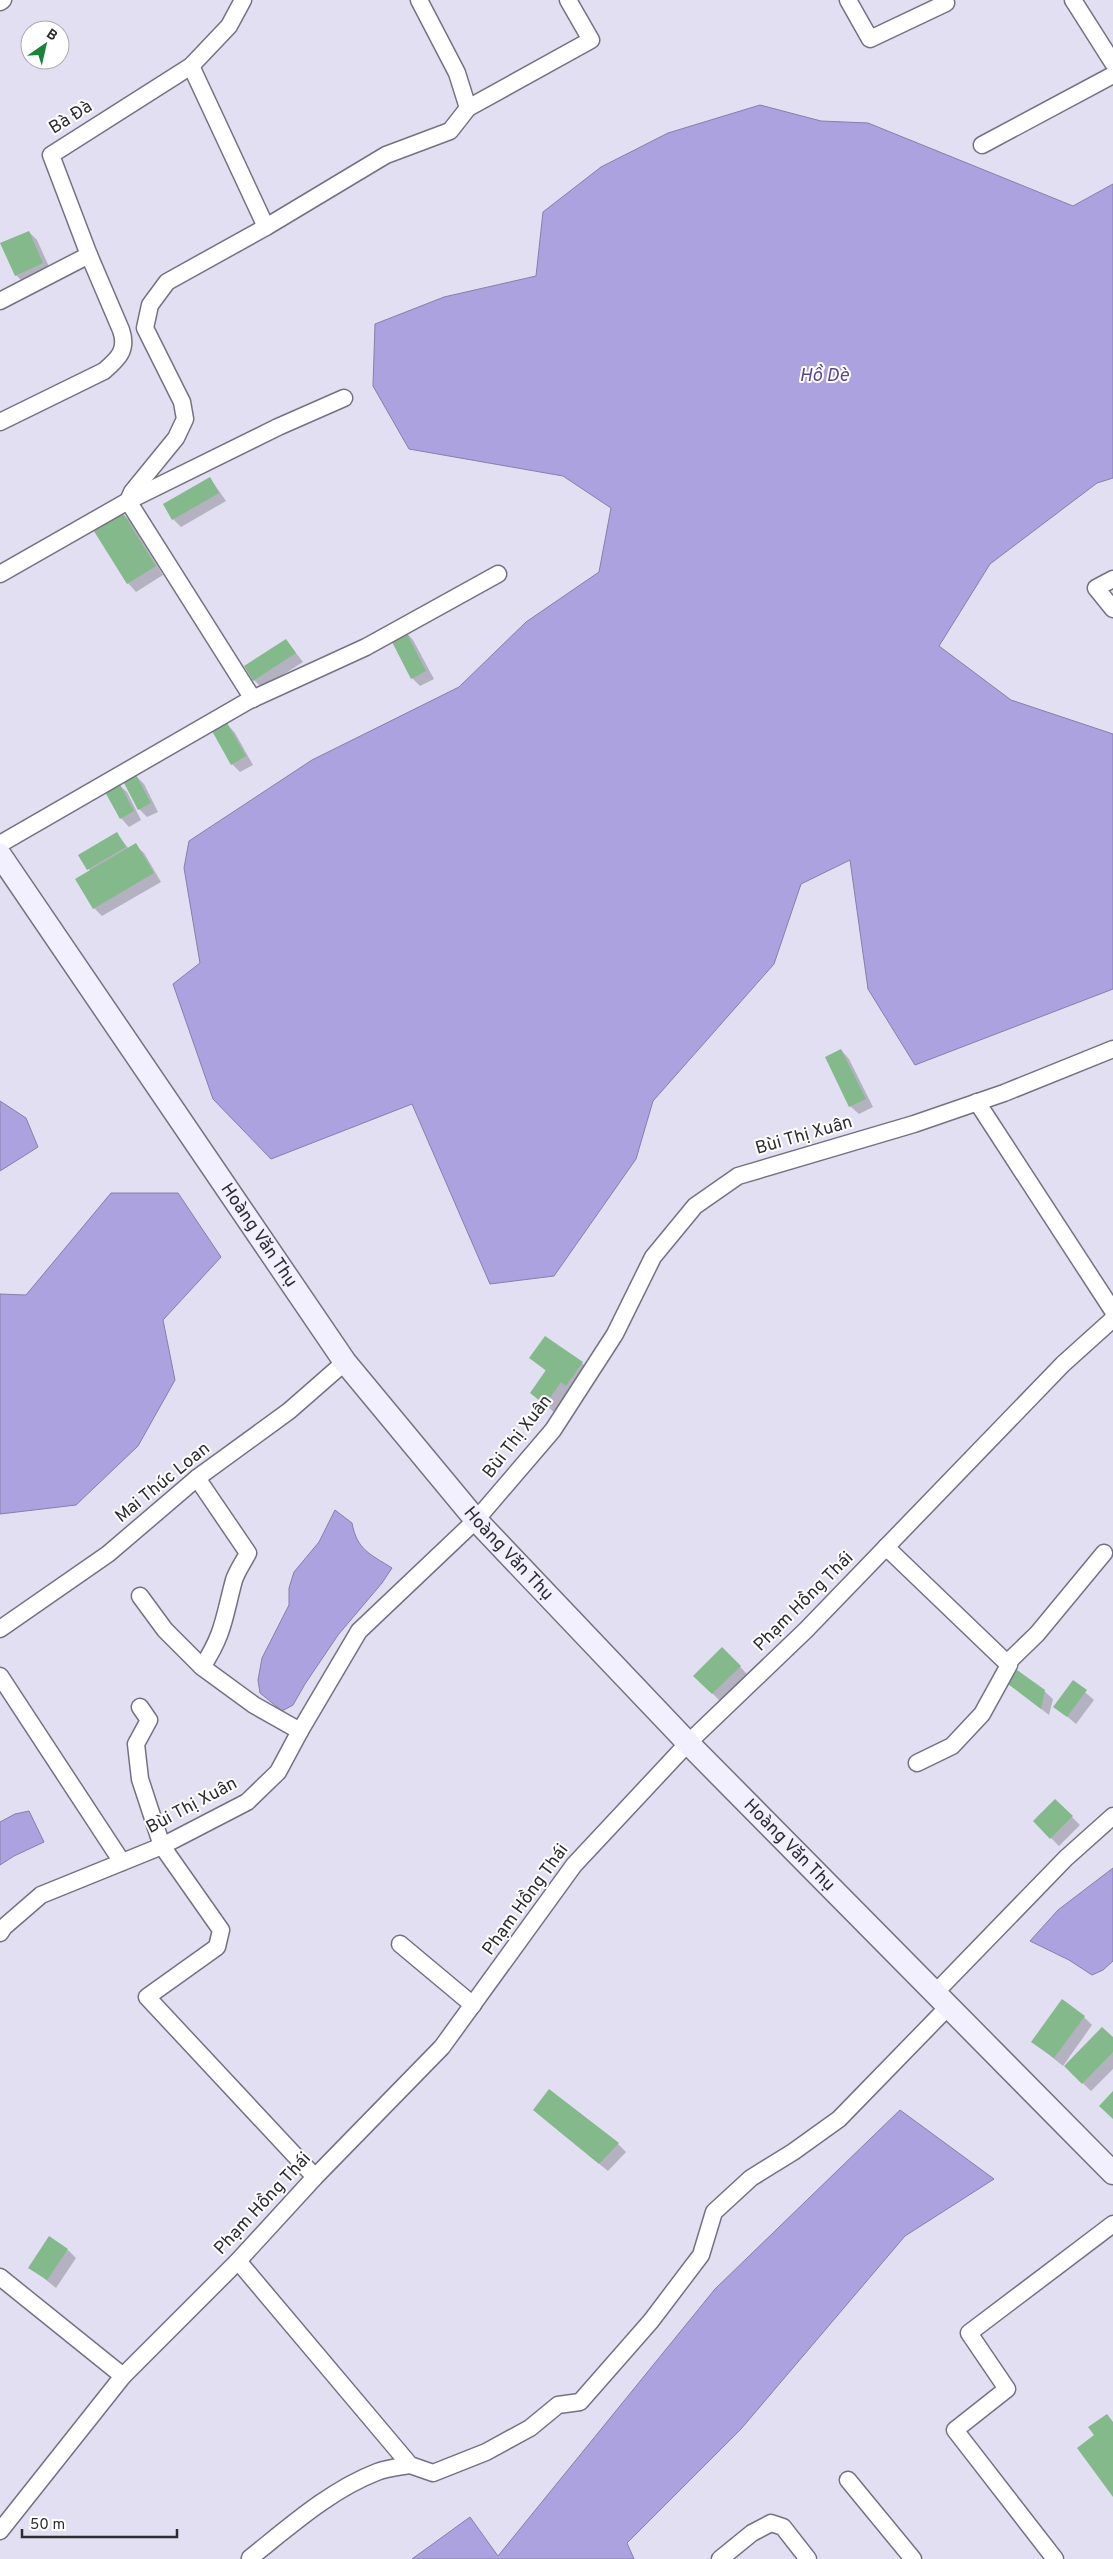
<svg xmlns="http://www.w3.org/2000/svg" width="1113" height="2559" font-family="Overpass,sans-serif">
  <rect width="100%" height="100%" fill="#e1dff1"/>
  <g fill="#aca2df" stroke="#867fab">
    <polygon points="760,105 821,121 868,123 1073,206 1113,184 1113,478 1097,483 990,564 939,646 1011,700 1113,734 1113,989 915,1065 868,989 850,860 801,884 774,964 653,1101 636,1159 554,1276 490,1284 412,1104 271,1159 213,1099 173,984 200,963 184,868 189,841 312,760 459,687 526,622 599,572 611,508 563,476 409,449 373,386 375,324 444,297 536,276 543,212 601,167 668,133"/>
    <polygon points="0,1101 26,1118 38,1147 0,1171"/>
    <polygon points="111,1193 178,1193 221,1257 163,1320 175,1380 138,1446 76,1505 0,1514 0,1294 26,1295"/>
    <path d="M335 1510 352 1523C357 1550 370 1554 392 1568L382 1583 338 1635 305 1684 293 1705 282 1711 260 1693 258 1680 262 1658 289 1605V1588L294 1572 319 1542Z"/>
    <polygon points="29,1811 44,1842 14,1856 0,1865 0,1822 15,1814"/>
    <polygon points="1113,1868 1113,1961 1103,1970 1092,1975 1069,1960 1030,1941 1058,1910"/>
    <polygon points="900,2110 994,2179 905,2236 741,2429 627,2543 634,2559 412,2559 470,2517 498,2556 715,2289"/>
  </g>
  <g fill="#0003">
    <polygon points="29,232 37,240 51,271 24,283 16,275"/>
    <polygon points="210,478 226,501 181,527 173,519"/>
    <polygon points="121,512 129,520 163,575 136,592 128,583"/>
    <polygon points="405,631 413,640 434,679 420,686 412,678"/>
    <polygon points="286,640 303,662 262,688 254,680"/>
    <polygon points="227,724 235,733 253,765 240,772 232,764"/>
    <polygon points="136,776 144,784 158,812 147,817 139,809"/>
    <polygon points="118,784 127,792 141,820 129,827 121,818"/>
    <polygon points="117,834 129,849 135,845 144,853 161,882 102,916 94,908 90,871 80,856"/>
    <polygon points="841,1050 849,1059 873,1107 859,1114 850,1106"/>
    <polygon points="530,1358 582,1363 590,1371 570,1389 554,1412 531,1393 546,1371"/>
    <polygon points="722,1648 748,1675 721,1702 695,1676"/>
    <polygon points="1073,1682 1094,1700 1076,1724 1055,1706"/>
    <polygon points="1009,1684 1044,1691 1053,1699 1049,1715"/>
    <polygon points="1055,1800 1080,1825 1059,1846 1034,1821"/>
    <polygon points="1084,2017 1092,2025 1063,2066 1032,2041"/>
    <polygon points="1113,2039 1113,2069 1091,2091 1065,2066"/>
    <polygon points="543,2118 618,2144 626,2152 608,2171"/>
    <polygon points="68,2250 76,2258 56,2288 30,2267"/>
  </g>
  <g fill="#84ba8b">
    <polygon points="29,231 43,263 15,276 0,243"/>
    <polygon points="210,477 219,493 172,520 163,504"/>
    <polygon points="121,510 156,566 127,584 92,528"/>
    <polygon points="405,630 426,671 411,679 390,638"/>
    <polygon points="286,639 296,653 253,681 244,666"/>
    <polygon points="227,723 246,756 231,765 212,731"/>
    <polygon points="136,775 151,803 138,810 123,781"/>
    <polygon points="119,783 134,811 120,819 104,790"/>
    <polygon points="117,832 126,847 87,870 78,855"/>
    <polygon points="136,843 154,873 93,909 75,879"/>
    <polygon points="841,1049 866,1099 849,1107 825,1057"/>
    <polygon points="545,1336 583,1362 566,1386 561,1382 545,1405 530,1393 546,1370 529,1358"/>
    <polygon points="722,1647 741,1666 712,1694 693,1676"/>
    <polygon points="1017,1670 1045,1690 1041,1709 1008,1684"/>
    <polygon points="1073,1680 1087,1690 1067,1717 1053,1707"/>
    <polygon points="1055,1799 1073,1816 1050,1839 1033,1821"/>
    <polygon points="1062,1999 1085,2016 1054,2058 1031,2042"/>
    <polygon points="1102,2027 1113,2037 1113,2052 1082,2084 1064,2066"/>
    <polygon points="549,2089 619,2143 599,2164 533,2110"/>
    <polygon points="1113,2091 1113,2119 1099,2106"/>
    <polygon points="49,2236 68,2249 47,2280 28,2268"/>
    <polygon points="1107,2414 1113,2422 1113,2497 1077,2448 1094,2435 1088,2427"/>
  </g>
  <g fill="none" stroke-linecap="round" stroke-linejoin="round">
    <g stroke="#747282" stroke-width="19">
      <g id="street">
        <polyline points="848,0 870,39 946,3"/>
        <polyline points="1073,0 1113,63"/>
        <polyline points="0,2 3,0"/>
        <polyline points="191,66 266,227"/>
        <polyline points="468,108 591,40 568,0"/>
        <polyline points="982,145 1113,75"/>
        <polyline points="0,301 89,255 51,155 191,66 229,26 243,0"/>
        <path d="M0 422 104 371C118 359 128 350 121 330L89 255"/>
        <polyline points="0,574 128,501 278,427 344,398"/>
        <polyline points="1113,579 1096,588 1113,609"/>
        <polyline points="253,699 128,501 132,492 176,438 185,419 182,402 145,328 150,305 167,282 266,227 386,155 450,131 468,108 457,73 419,0"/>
        <polyline points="0,844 248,701 366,647 498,574"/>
        <polyline points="977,1102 1113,1311"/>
        <path d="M197 1478 248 1553C244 1561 237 1571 234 1580 224 1617 224 1634 202 1667L254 1705 300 1731"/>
        <polyline points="886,1547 1009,1665 982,1714 952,1746 917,1763"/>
        <polyline points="140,1596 165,1630 202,1667"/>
        <polyline points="0,1629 108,1554 197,1478 289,1411 345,1362"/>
        <polyline points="1007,1663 1037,1634 1104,1553"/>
        <polyline points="0,1676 122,1862"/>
        <polyline points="140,1707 149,1720 136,1744 140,1779 162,1846 221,1930 217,1947 147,1997 315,2177"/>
        <polyline points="0,1933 4,1927 41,1895 162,1846 247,1802 278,1772 300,1731 359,1631 476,1520 553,1430 615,1334 653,1257 695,1206 738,1176 914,1124 1004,1093 1113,1049"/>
        <polyline points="400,1944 473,2005"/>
        <polyline points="935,1993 1066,1858 1113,1816"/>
        <polyline points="238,2261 410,2465 433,2473 486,2452 530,2428 558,2405 580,2402 651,2321 701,2255 714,2212 751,2178 793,2152 839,2119 948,2007"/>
        <polyline points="0,2277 123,2376"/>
        <polyline points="848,2480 913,2559"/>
        <polyline points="0,2531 123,2376 238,2261 315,2177 442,2047 574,1865 688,1743 806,1630 1063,1364 1113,1319"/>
        <path d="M250 2558C289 2527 330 2490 377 2472 387 2468 399 2467 410 2465"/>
        <polyline points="720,2559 752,2533 771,2523 783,2527 808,2559"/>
        <polyline points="1055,2559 955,2430 1007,2389 969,2333 1113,2224"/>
      </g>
    </g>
    <g stroke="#747282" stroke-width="25">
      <g id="secondary">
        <path id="s1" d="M0 855 345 1362 476 1520 688 1743 1113 2173"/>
      </g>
    </g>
    <use href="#street" stroke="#fff" stroke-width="16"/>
    <use href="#secondary" stroke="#f2effe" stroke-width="22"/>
  </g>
  <g text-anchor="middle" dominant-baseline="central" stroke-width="4" stroke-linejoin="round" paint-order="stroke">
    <g font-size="18" fill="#2d2c33" stroke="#fff">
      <text transform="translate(71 118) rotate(-32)">Bà Đà</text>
      <text transform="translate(804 1136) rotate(-16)">Bùi Thị Xuân</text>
      <text stroke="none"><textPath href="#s1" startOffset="460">Hoàng Văn Thụ</textPath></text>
      <text transform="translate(518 1437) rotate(-52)">Bùi Thị Xuân</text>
      <text transform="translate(163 1483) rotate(-39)">Mai Thúc Loan</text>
      <text stroke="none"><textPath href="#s1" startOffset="865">Hoàng Văn Thụ</textPath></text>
      <text transform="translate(804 1602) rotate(-45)">Phạm Hồng Thái</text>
      <text transform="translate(192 1806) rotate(-28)">Bùi Thị Xuân</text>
      <text stroke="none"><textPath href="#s1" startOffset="1270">Hoàng Văn Thụ</textPath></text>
      <text transform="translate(526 1900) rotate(-54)">Phạm Hồng Thái</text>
      <text transform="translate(263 2204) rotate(-47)">Phạm Hồng Thái</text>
    </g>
    <g font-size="19" font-style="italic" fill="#584690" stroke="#fff">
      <text x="824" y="376">Hồ Dè</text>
    </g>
  </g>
  <g transform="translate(45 45) rotate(34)"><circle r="24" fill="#ffffff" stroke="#ababad"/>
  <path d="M0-4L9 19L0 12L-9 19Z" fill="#1b8338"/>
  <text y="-8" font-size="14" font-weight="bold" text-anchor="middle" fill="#2d2c33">B</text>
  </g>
  <path d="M22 2529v8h155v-8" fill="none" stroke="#2d2c33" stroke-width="2.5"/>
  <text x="30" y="2529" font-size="15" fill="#2d2c33" stroke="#ffffff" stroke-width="4" paint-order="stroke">50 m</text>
</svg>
